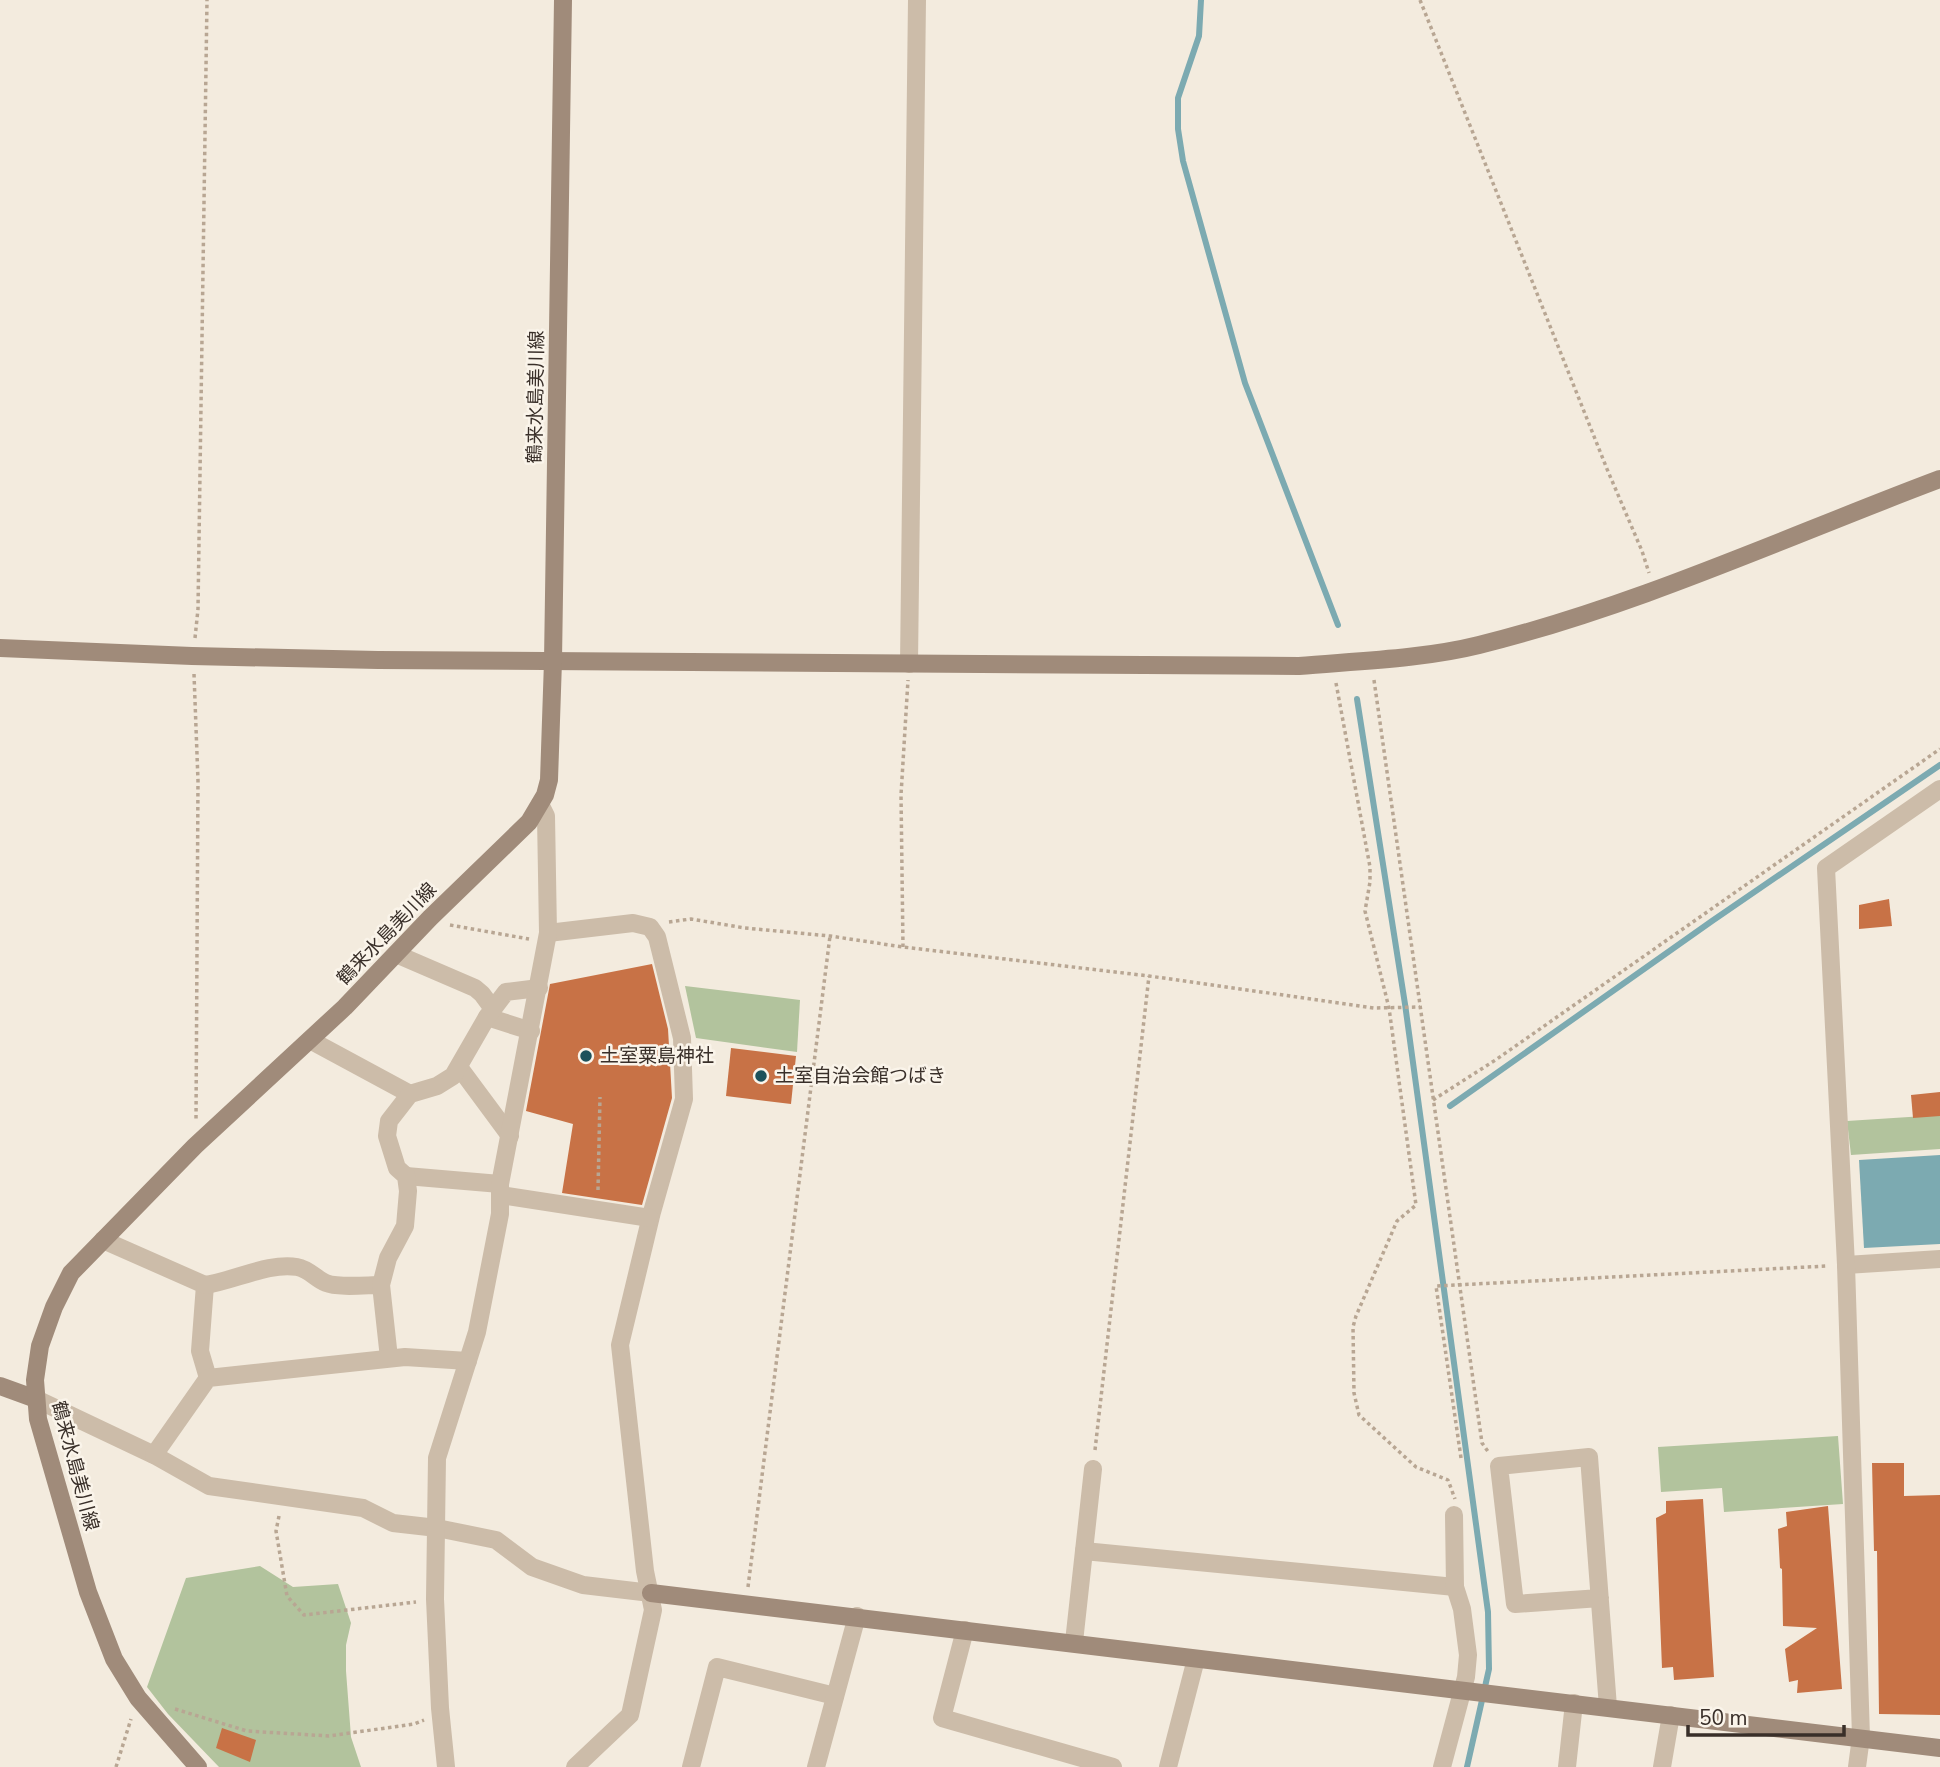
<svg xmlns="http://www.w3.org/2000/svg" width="1940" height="1767" font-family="'Nunito Sans','Noto Sans JP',sans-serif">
  <rect width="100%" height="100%" fill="#f3ebde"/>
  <g fill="#b2c39d">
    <polygon points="685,986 800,1000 797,1052 696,1038"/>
    <polygon points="1940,1115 1940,1149 1851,1155 1847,1121"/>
    <polygon points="1838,1436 1843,1504 1724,1512 1722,1488 1661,1492 1658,1447"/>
    <polygon points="260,1566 293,1587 338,1584 351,1623 346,1645 346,1671 351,1737 361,1767 219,1767 168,1714 147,1687 186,1578"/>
  </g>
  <polygon fill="#7caab1" points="1940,1155 1940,1244 1864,1248 1859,1160"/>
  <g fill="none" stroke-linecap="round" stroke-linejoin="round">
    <g stroke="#7caab1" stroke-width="6">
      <polyline points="1201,0 1199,36 1178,98 1178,129 1183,161 1245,383 1338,625"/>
      <polyline points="1357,699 1405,1004 1488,1612 1489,1669 1467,1767"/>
      <polyline points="1450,1106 1712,921 1940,765"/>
    </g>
  </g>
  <g fill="#c87246">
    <polygon points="1889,899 1892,926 1859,929 1859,905"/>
    <polygon points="652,964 668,1029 672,1098 642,1205 562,1193 573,1124 526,1111 550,984"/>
    <polygon points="731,1048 796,1056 791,1104 726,1096"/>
    <polygon points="1940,1092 1940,1116 1913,1118 1911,1095"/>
    <polygon points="1872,1463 1904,1463 1904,1496 1940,1495 1940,1715 1879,1714 1877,1551 1874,1551"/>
    <polygon points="1703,1499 1714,1677 1674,1680 1673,1667 1662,1668 1656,1518 1666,1513 1666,1501"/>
    <polygon points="1828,1506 1842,1689 1797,1693 1798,1680 1789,1682 1785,1649 1817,1628 1783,1626 1782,1569 1780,1568 1778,1529 1787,1526 1786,1512"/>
    <polygon points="222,1728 256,1740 250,1762 216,1748"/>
  </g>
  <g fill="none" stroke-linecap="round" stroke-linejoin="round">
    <g stroke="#b8a693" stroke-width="3.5" stroke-dasharray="3.5 3.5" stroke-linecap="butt">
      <polyline points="1420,0 1607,469 1642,551 1649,573"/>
      <polyline points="195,638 198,609 207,0"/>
      <polyline points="194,674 198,781 196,1121"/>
      <polyline points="1374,680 1482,1443 1489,1453"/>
      <polyline points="1336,683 1370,867 1370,882 1365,911 1389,1008 1416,1205 1397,1221 1356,1316 1353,1327 1354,1393 1359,1415 1416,1467 1448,1480 1455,1499"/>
      <polyline points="669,922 691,919 745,928 830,936 903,947 1149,976 1374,1008 1420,1007"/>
      <polyline points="450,925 529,939"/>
      <polyline points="903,947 901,795 908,680"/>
      <polyline points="1433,1100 1497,1059 1940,749"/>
      <polyline points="598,1190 600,1097"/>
      <polyline points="1095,1450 1149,976"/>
      <polyline points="1461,1458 1436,1286 1827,1266"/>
      <polyline points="279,1516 276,1531 287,1596 304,1615 416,1602"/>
      <polyline points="748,1587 830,936"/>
      <polyline points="175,1709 247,1731 329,1736 414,1724 424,1720"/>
      <polyline points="116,1767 131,1719"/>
    </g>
    <g stroke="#ccbca9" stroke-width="18">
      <polyline points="909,664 917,0"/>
      <polyline points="548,933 633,923 650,927 657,937 682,1038 684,1099 652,1212 620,1345 645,1571 653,1610 630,1715 575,1767"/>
      <polyline points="396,954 475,988 482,994 493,1009"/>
      <polyline points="487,1017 531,1031"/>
      <polyline points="310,1040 410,1094"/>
      <polyline points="459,1067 510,1136"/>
      <polyline points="406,1176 500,1184"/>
      <polyline points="501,1195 650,1218"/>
      <polyline points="103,1240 205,1285 200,1351 208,1378"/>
      <polyline points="1846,1265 1940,1259"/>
      <path d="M205 1285C234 1281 269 1262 297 1267 309 1269 316 1279 326 1283 338 1288 367 1285 381 1285"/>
      <polyline points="389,1358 381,1285 388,1258 405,1226 408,1191 406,1176 397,1168 387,1136 389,1121 410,1094 437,1086 453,1076 487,1017 506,992 539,988"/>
      <polyline points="36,1399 154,1455 209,1486 363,1508 393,1523 437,1528 496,1540 532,1567 583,1585 651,1593"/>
      <polyline points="154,1455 208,1378 405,1357 468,1361"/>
      <polyline points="1084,1551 1455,1587"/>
      <polyline points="1600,1598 1515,1604 1499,1466 1589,1457 1608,1707"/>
      <polyline points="965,1630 942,1718 1113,1767"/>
      <polyline points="1074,1642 1093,1469"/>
      <polyline points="446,1767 440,1708 435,1599 437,1458 477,1332 500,1214 500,1184 548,933 546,816 540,804"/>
      <polyline points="691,1767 717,1667 835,1696"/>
      <polyline points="816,1767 857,1616"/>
      <polyline points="1168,1767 1196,1659"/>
      <polyline points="1442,1767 1466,1677 1468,1655 1462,1609 1455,1587 1454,1515"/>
      <polyline points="1567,1767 1574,1703"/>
      <polyline points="1662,1767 1671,1715"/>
      <polyline points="1857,1767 1861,1737 1846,1265 1826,868 1940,789"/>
    </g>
    <g stroke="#a08b7a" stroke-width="18">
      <path d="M0 648 192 656 378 660 1299 666C1357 661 1423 659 1479 645 1637 606 1788 536 1940 479"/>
      <polyline points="0,1386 36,1399"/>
      <polyline points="651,1593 1940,1748"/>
      <polyline points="198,1767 138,1698 114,1659 88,1592 38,1419 35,1380 40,1346 54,1307 71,1273 195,1146 345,1007 430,918 529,822 545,795 549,780 553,661 563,0"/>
    </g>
  </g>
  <g fill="#1d515b" stroke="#faf4ea" stroke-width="2.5">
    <circle cx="586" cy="1056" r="7"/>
    <circle cx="761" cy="1076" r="7"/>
  </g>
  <g text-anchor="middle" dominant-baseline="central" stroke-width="5" stroke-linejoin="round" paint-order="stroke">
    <g font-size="19" fill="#392f29" stroke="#faf4ea">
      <text transform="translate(536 397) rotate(-89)">鶴来水島美川線</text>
      <text transform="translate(387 934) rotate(-46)">鶴来水島美川線</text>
      <text transform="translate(75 1466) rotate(75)">鶴来水島美川線</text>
    </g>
    <g font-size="19" fill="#392f29" stroke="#faf4ea" text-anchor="start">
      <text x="600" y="1056">土室粟島神社</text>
      <text x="775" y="1076">土室自治会館つばき</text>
    </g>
  </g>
  <path d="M1688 1725v10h156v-10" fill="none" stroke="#392f29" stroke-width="3.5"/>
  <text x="1699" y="1725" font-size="21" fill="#392f29" stroke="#faf4ea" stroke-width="5" paint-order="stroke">50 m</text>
</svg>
